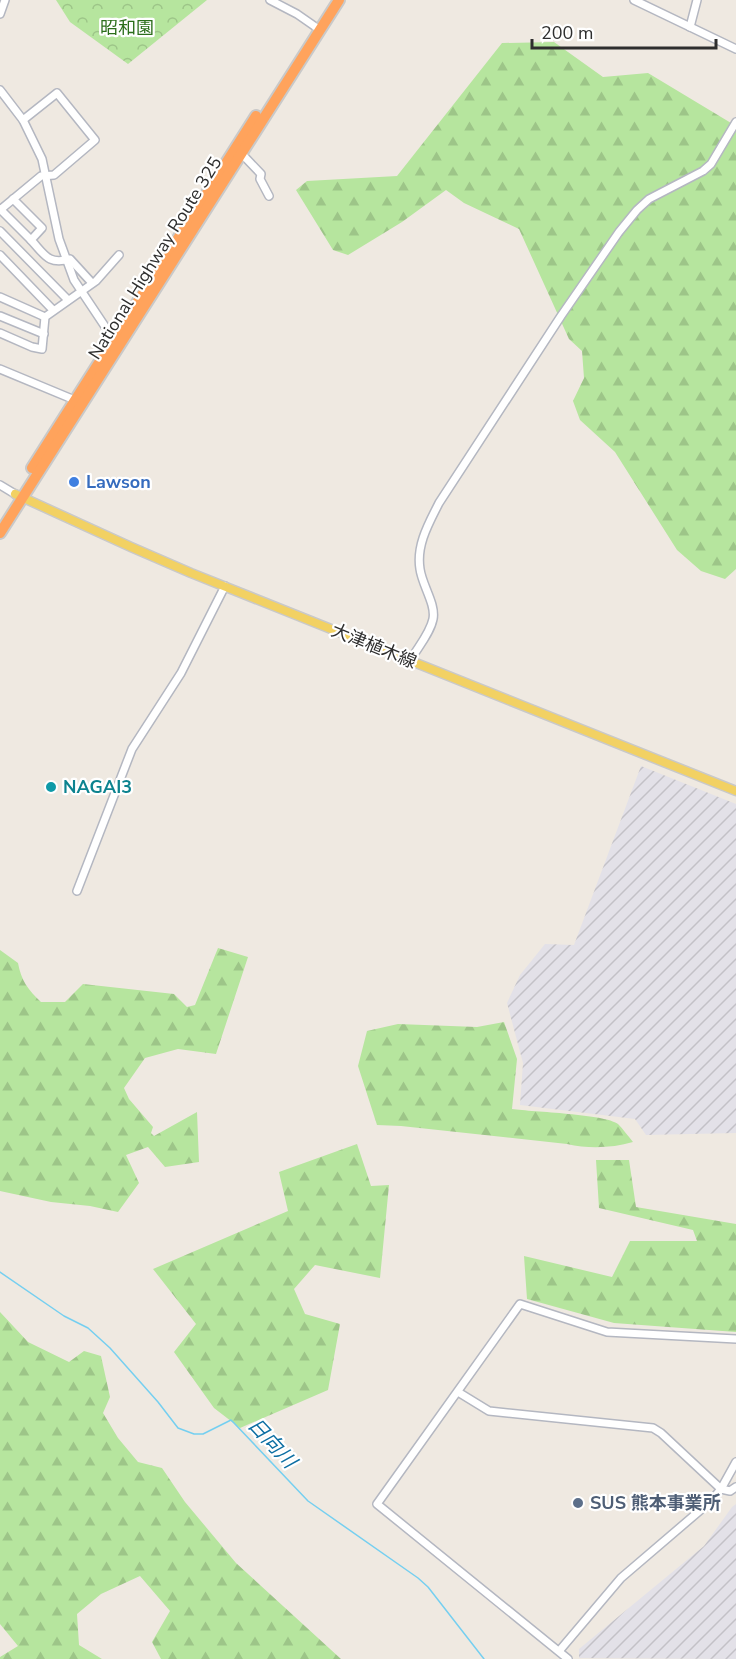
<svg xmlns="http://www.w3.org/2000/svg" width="736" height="1659" font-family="'Nunito Sans','Noto Sans JP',sans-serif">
  <defs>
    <pattern id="industrial-furrows" width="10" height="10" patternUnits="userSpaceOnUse" patternTransform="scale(1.5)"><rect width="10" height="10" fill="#e3e1e8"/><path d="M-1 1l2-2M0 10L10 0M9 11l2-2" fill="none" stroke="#c3c1c7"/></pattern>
    <pattern id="forest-firs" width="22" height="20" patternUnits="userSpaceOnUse" patternTransform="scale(1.5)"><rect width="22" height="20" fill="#b6e59e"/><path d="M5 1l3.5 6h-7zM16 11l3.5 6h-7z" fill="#9dc588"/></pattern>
    <pattern id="park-crowns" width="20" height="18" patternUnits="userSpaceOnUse" patternTransform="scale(1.5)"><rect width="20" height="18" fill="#b6e59e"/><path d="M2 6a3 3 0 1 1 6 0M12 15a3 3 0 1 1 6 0" fill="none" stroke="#9dc588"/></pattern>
  </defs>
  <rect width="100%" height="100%" fill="#efe9e1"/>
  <g fill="url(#industrial-furrows)">
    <polygon points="641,766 736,804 736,1133 646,1135 635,1119 520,1105 523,1063 507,1003 520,975 545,944 574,945"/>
    <polygon points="736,1504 736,1659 579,1658 579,1649 704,1546 732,1507"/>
  </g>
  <g fill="url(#forest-firs)">
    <polygon points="554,42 603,77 648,73 736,126 736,569 725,579 701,571 677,550 615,452 580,420 573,401 584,378 582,351 569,339 519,229 464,203 446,190 402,222 348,255 333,250 296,190 307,181 397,176 502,43"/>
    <path d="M218 948 248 957 216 1054 178 1049 145 1058 124 1088 129 1099 153 1127 151 1133 154 1136 197 1112 199 1162 165 1167 148 1147 126 1155 139 1183 118 1212 90 1206 51 1202 0 1191V950L18 963C21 980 28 990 41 1002H65L83 984 174 994 187 1007 195 1005Z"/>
    <path d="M504 1022 517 1059 512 1109C533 1112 605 1114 618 1124 623 1129 628 1136 633 1142 612 1148 589 1149 567 1144L401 1126 377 1125 358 1066 367 1031 398 1024 477 1027Z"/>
    <polygon points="357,1144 371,1186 389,1185 380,1278 315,1265 294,1289 305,1314 340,1324 328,1390 240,1428 214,1408 174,1352 196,1324 153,1269 288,1211 279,1172"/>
    <polygon points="596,1160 629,1160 636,1207 736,1224 736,1332 614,1323 527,1299 524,1256 612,1277 630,1241 697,1241 693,1230 599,1208"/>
    <polygon points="0,1312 28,1342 69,1362 84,1351 101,1356 110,1397 103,1413 118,1438 138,1462 162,1468 185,1502 236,1563 341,1659 161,1659 152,1642 170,1611 140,1576 101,1594 77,1614 79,1645 102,1659 0,1659 0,1657 18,1646 0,1624"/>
  </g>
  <polygon fill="url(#park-crowns)" points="56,0 207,0 128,64 70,22"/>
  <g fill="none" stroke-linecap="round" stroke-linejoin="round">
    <polyline stroke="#75cff0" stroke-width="1.5" points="0,1272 64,1316 88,1328 110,1348 158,1402 178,1428 194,1434 203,1434 231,1420 234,1423 308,1501 418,1578 428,1587 484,1659"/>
    <g stroke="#b4b7c1" stroke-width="10">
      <g id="minor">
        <polyline points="270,0 297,14 320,30"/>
        <polyline points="634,0 736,49"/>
        <polyline points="0,14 5,0"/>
        <polyline points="690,27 697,0"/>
        <polyline points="0,90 23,120 42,159 59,239 74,280 116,343"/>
        <polyline points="241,153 261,174 260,179 269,196"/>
        <path d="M13 199 42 228 31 240C45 255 48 265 70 259L92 283"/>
        <polyline points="0,209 31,240"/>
        <polyline points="0,210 41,176 54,175 95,140 57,93 23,120"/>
        <polyline points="0,231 68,300"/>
        <polyline points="0,255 53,310"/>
        <polyline points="0,297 45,317"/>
        <polyline points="0,316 44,334"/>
        <polyline points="0,333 32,347 42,349 45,317 96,281 119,255"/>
        <polyline points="0,369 77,401"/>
        <polyline points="0,485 15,494"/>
        <path d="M410 661C417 648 430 634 433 619 436 604 422 585 420 569 416 545 429 523 439 503L561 316 619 232 637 210 649 199 703 171 711 164 736 122"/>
        <polyline points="77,891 132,749 181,673 225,586"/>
        <polyline points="458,1392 489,1411 653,1428 661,1433 721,1489 730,1491 736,1487"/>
        <polyline points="560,1650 621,1578 711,1501 721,1489 736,1462"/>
        <polyline points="568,1659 377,1504 520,1304 607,1332 736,1339"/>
      </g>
    </g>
    <g stroke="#c9c9c9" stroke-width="11">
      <polyline id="major" points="15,494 131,547 191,573 736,791"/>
    </g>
    <g stroke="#c9c9c9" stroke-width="14">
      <g id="highway">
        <polyline points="32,468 256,116"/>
        <polyline points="0,533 339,0"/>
      </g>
    </g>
    <use href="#minor" stroke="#fff" stroke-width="7"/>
    <use href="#major" stroke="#f2d163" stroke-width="8"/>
    <use href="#highway" stroke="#ffa35c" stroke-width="10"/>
  </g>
  <circle fill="#3f7fe0" stroke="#fff" stroke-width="2" cx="74" cy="482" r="6"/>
  <circle fill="#0f9aa8" stroke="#fff" stroke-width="2" cx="51" cy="787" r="6"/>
  <circle fill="#5c6f8a" stroke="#fff" stroke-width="2" cx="578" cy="1503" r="6"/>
  <g text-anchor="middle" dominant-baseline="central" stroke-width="4.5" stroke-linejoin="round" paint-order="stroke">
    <g font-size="18" fill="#2c6e1b" stroke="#fff">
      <text x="127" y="28">昭和園</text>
    </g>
    <g font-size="18" fill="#2e2e2e" stroke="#fff">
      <text transform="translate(155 258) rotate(-58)">National Highway Route 325</text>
      <text transform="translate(374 646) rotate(22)">大津植木線</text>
    </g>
    <g font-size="18" font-weight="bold" fill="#366cbe" stroke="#fff" text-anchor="start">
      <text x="86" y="482">Lawson</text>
    </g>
    <g font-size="18" font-weight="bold" fill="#0d838f" stroke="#fff" text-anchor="start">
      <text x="63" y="787">NAGAI3</text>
    </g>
    <g font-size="18" font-weight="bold" fill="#4e5e75" stroke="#fff" text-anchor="start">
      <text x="590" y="1503">SUS 熊本事業所</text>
    </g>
    <g font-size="20" font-style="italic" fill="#0d6fa3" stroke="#fff">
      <text transform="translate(272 1443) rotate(47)">日向川</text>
    </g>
  </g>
  <path d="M532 39v9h184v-9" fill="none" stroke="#2e2e2e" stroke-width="3"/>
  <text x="541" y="39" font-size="18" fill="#2e2e2e" stroke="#ffffff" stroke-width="4.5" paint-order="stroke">200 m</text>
</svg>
